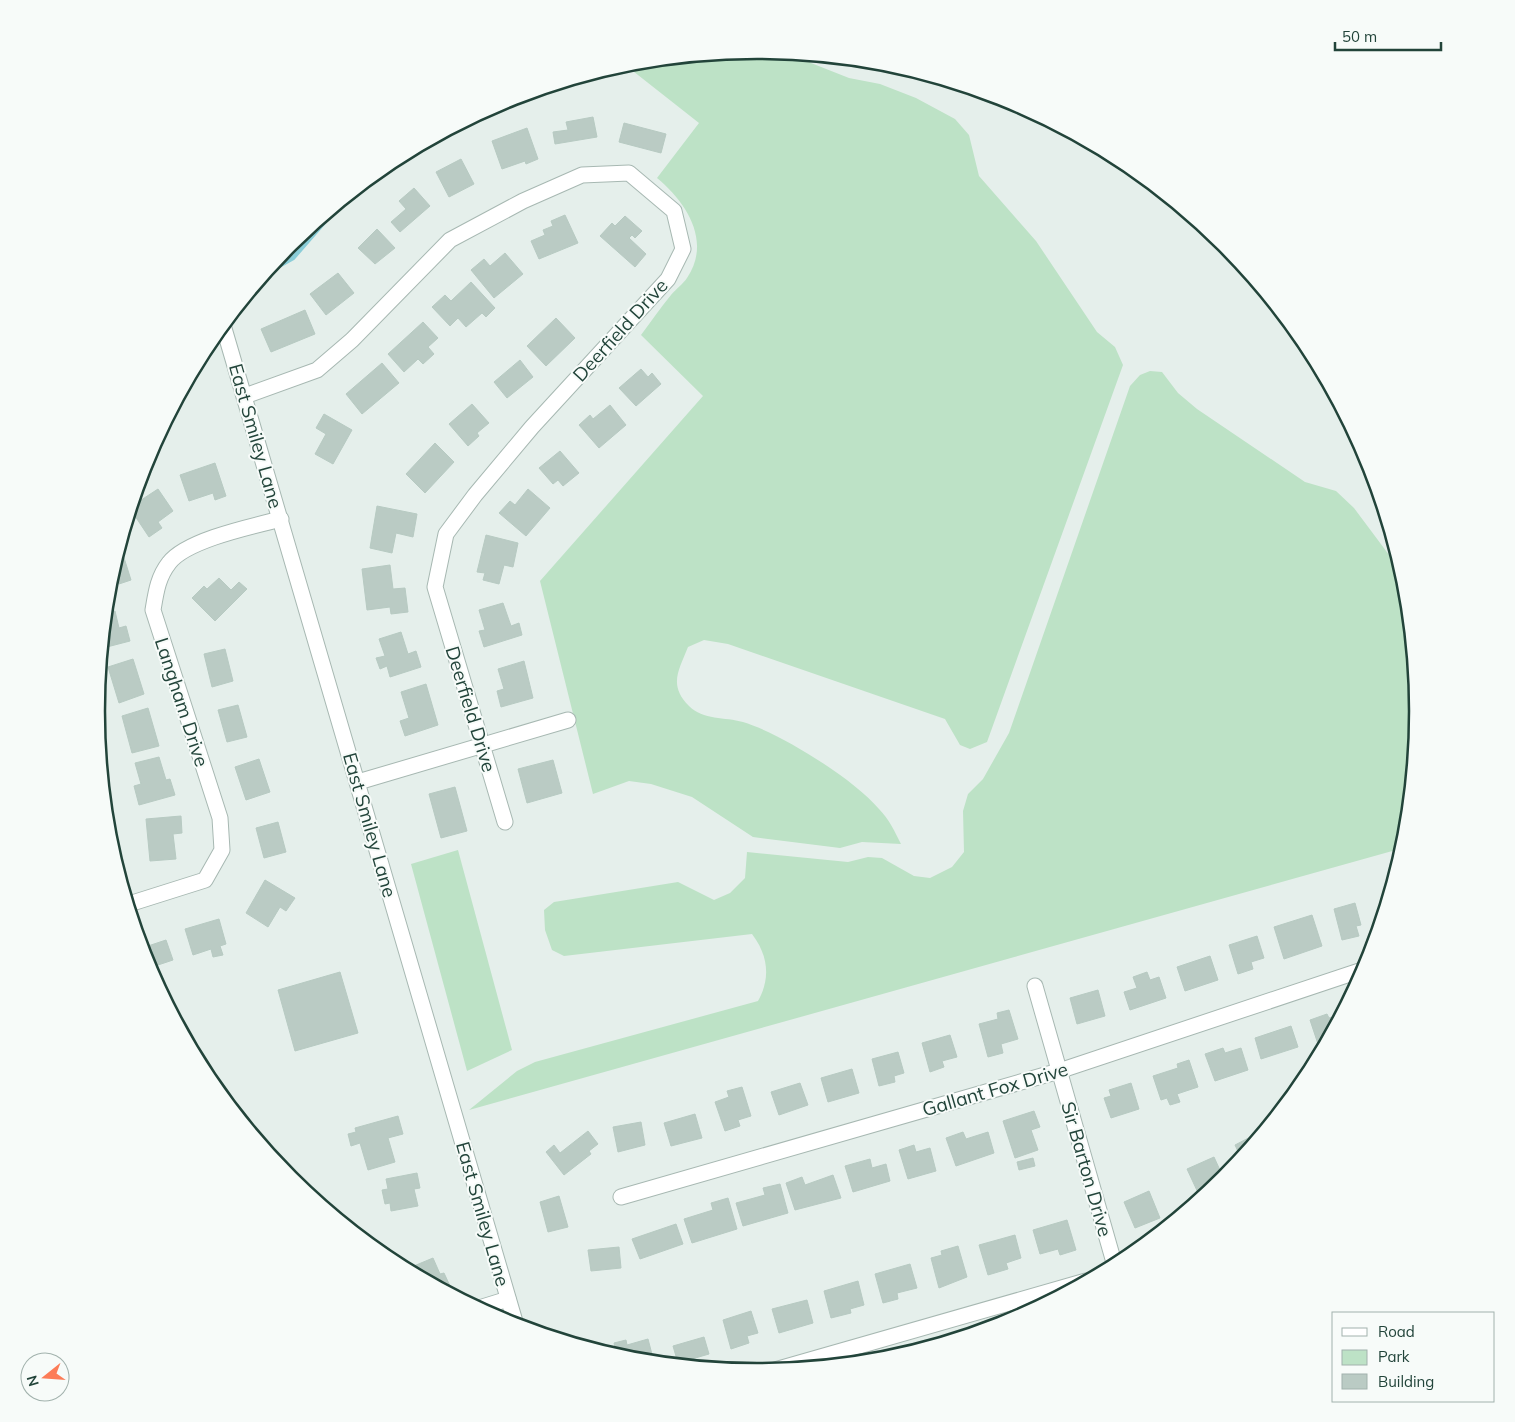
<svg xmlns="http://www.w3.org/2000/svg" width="1515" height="1422" font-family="Mulish,sans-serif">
  <rect width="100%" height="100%" fill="#e5efeb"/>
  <g fill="#bde2c6">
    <path d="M758 50 801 54 811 63 849 78 880 84 916 98 955 119 969 135 979 176 1036 241 1097 332 1115 347 1123 365 987 742 970 749 960 745 945 719 728 644 704 640 688 647C679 670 668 685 689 706 703 720 725 717 743 722 780 733 854 779 879 809 889 819 895 832 901 844L862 842 840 848 753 837 692 797 651 784 629 781 593 794 540 581 703 396 641 335C651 322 660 308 671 295 676 289 683 284 687 278 712 241 686 202 657 178L699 123 624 64Z"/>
    <path d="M1150 371 1162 372 1178 393 1197 409 1305 482 1336 491 1354 508 1404 575 1418 711 1403 848 469 1110 517 1071 535 1062 758 1001C771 978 768 955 752 934L564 956 552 950 545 930 544 910 554 902 678 882 714 900 730 893 745 878 747 852 848 862 868 857 882 858 914 876 930 878 952 867 964 852 963 811 968 794 983 779 1009 733 1130 386 1140 375Z"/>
    <polygon points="458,850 512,1050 467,1071 411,864"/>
  </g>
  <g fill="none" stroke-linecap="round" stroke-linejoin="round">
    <g stroke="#8acdd8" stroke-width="4.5">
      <polyline points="501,102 507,100"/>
      <polyline points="266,273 293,258 346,197"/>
    </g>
  </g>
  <g fill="#bacbc4" stroke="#b7cac2">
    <polygon points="593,117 597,137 555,144 553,132 568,130 566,122"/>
    <polygon points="624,123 666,134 661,153 619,142"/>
    <polygon points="527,128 538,159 526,164 525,161 502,169 492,141"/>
    <polygon points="461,159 474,184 449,197 436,172"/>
    <polygon points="414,188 430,206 400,232 391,222 406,209 399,201"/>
    <polygon points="565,215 578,243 539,259 531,241 545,235 543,230 553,226 551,221"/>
    <polygon points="625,216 642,231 635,238 632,235 629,238 646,254 635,267 600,236 612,223 615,226"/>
    <polygon points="377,229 395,248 375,264 358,248"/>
    <polygon points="505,253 523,274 494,298 471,270 484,259 490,266"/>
    <polygon points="338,273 354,293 326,315 310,294"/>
    <polygon points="471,282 495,308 486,317 482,313 466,327 458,318 450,326 432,307 445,295 451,301"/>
    <polygon points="305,310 315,334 271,352 261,329"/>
    <polygon points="556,318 575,338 546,366 527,346"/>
    <polygon points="423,322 438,338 428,347 434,354 423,364 418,359 404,372 388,354"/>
    <polygon points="520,360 533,377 507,398 494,382"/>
    <polygon points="382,363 399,383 362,414 346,394"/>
    <polygon points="641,369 648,377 652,373 661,384 636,406 619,388"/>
    <polygon points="472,404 489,423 477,433 479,436 468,446 449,424"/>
    <polygon points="610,405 626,425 599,448 579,425 590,415 593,419"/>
    <polygon points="324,414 352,430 333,464 315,454 326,434 316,428"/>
    <polygon points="435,443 454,462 425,493 406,474"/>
    <polygon points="560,451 579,473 563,486 558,480 553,484 539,468"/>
    <polygon points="215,463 226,496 215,500 213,493 189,501 180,475"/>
    <polygon points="158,489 173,511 158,522 162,528 149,537 131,510 132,506"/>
    <polygon points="528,489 550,508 526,536 499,513 510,501 515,505"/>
    <polygon points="377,506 417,514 413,537 396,533 392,553 370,548"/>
    <polygon points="486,535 518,543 513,567 504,565 499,584 483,580 485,573 477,572"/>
    <polygon points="120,545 131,580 119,584 116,574 111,576"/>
    <polygon points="390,565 393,589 405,588 408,612 391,614 390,607 367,610 362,569"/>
    <polygon points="219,578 231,590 239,582 247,589 215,621 192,598 204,586 207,589"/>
    <polygon points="503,603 511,626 519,623 522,635 484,647 479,631 485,630 479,610"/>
    <polygon points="115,611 119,628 126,626 130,641 103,648 106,614"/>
    <polygon points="401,632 408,654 416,651 421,667 390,677 387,666 380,669 376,658 385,656 379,639"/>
    <polygon points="225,649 233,681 212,687 204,654"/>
    <polygon points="133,659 144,694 119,703 108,667"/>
    <polygon points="524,661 533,698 501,707 497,691 504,689 498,669"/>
    <polygon points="426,684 438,725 405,736 400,721 409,718 401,692"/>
    <polygon points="238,705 247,737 227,742 218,710"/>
    <polygon points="148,708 159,746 132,753 122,716"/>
    <polygon points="159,757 166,780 170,779 175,795 139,805 134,786 141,784 135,763"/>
    <polygon points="259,759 270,792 246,800 235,767"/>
    <polygon points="553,760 562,793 527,803 518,769"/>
    <polygon points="455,787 467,831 441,838 429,794"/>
    <polygon points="181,816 182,833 173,834 176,859 150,861 146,819"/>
    <polygon points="278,822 286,852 264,858 256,828"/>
    <polygon points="113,848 122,876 120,877 112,849"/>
    <polygon points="265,880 295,898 286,911 280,907 268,927 246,913"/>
    <polygon points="1355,903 1361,925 1356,926 1359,936 1342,940 1334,909"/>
    <polygon points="1312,915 1322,946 1284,959 1274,927"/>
    <polygon points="219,919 226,944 220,946 223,955 213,957 211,949 193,955 185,929"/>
    <polygon points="1257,936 1264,958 1251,962 1253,969 1238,974 1229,945"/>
    <polygon points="166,940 173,960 149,968 142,948"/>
    <polygon points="1210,956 1218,980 1185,991 1177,967"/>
    <polygon points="340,972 358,1033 295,1051 278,990"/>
    <polygon points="1147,972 1150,980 1159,977 1166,998 1130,1010 1124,992 1137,988 1133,977"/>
    <polygon points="1098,990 1105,1016 1077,1024 1070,998"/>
    <polygon points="1009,1010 1018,1039 1001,1044 1003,1053 988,1057 979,1024 998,1019 997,1013"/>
    <polygon points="1327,1014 1329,1018 1341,1014 1325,1045 1319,1047 1310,1020"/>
    <polygon points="1291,1026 1298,1047 1261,1059 1255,1038"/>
    <polygon points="950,1035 957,1057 942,1061 944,1067 930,1072 922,1043"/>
    <polygon points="1223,1048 1225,1053 1241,1048 1248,1070 1215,1081 1205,1054"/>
    <polygon points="898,1052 904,1073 894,1076 895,1082 879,1086 872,1059"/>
    <polygon points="1189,1060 1198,1087 1177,1094 1180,1102 1170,1105 1167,1098 1161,1100 1153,1076 1178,1068 1177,1064"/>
    <polygon points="852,1069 859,1093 828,1102 821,1078"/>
    <polygon points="800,1083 808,1105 779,1115 771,1092"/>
    <polygon points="1131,1083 1139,1109 1111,1118 1104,1098 1111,1096 1109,1090"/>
    <polygon points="742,1087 751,1116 738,1120 740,1126 725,1131 715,1102 729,1097 727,1091"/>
    <polygon points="1034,1111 1040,1127 1031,1130 1038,1150 1015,1158 1003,1121"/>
    <polygon points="695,1114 702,1138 671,1146 664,1123"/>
    <polygon points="398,1116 403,1134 388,1138 395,1162 368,1170 360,1143 351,1146 348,1134 356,1132 355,1128"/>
    <polygon points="641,1122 645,1145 618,1152 613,1127"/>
    <polygon points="588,1131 598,1144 589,1151 591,1154 564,1175 546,1152 554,1145 560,1153"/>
    <polygon points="1262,1131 1262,1133 1241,1158 1235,1145"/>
    <polygon points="963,1132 966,1139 988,1132 994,1153 956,1166 946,1138"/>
    <polygon points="914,1145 916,1152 930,1148 936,1171 908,1179 899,1150"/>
    <polygon points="1214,1157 1224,1179 1200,1197 1187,1169"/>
    <polygon points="1033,1158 1035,1166 1019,1170 1017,1162"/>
    <polygon points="870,1159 872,1168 886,1164 890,1181 853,1192 845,1166"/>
    <polygon points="417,1173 420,1188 414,1189 418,1206 391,1211 390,1203 385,1204 382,1190 388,1189 386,1179"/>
    <polygon points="833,1175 841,1198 795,1210 786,1183 802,1177 805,1185"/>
    <polygon points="780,1184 788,1213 743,1226 736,1203 765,1195 763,1188"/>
    <polygon points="1149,1191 1160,1218 1135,1228 1124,1202"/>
    <polygon points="559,1196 568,1227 548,1232 540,1202"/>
    <polygon points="728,1198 737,1229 692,1243 684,1219 713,1210 711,1203"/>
    <polygon points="1067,1220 1076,1250 1060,1255 1058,1249 1040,1254 1033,1230"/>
    <polygon points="676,1224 683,1244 640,1259 632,1239"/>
    <polygon points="1015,1235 1021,1258 1006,1263 1008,1269 988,1275 979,1245"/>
    <polygon points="958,1246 967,1277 939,1288 931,1258 942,1255 941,1251"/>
    <polygon points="619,1247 621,1268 591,1271 588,1250"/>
    <polygon points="433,1258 440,1274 444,1273 450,1286 443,1289 411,1271 409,1268"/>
    <polygon points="910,1264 917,1288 897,1293 898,1299 883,1303 875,1274"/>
    <polygon points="858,1281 864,1305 850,1309 851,1313 831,1318 824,1291"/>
    <polygon points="807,1300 813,1323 779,1333 772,1309"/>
    <polygon points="751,1311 758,1333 747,1336 749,1343 731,1349 723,1320"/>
    <polygon points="704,1337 709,1354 678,1363 673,1346"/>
    <polygon points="648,1339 654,1362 617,1356 614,1343 626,1340 627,1345"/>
  </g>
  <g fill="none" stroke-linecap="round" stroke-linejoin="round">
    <g stroke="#a7b8b2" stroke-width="17">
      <g id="minor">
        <polyline points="223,325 516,1325"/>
        <polyline points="245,396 317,370 352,340 450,240 523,201 582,175 629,173 674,211 683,249 668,279 532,427 475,495 446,534 435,587 505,822"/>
        <polyline points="358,782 568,720"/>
        <path d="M129 904 205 880 222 850 220 818 153 610C156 592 158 577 169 563 186 540 253 526 281 519"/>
        <polyline points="1035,986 1115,1266"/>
        <polyline points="621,1197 1059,1071 1365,969"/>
        <polyline points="479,1308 508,1299"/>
        <polyline points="775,1370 1086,1281"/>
      </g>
    </g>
    <use href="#minor" stroke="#fff" stroke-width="15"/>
  </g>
  <g text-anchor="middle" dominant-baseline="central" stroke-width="4" stroke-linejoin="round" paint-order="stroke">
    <g font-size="19" fill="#22443a" stroke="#f7fbf9">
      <text transform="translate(620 330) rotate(-48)">Deerfield Drive</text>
      <text transform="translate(256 436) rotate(74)">East Smiley Lane</text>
      <text transform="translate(182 702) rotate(72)">Langham Drive</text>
      <text transform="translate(471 709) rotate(73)">Deerfield Drive</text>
      <text transform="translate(370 825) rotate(74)">East Smiley Lane</text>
      <text transform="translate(995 1089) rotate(-16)">Gallant Fox Drive</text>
      <text transform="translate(1087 1169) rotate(74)">Sir Barton Drive</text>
      <text transform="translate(483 1214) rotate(74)">East Smiley Lane</text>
    </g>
  </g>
  <path d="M0 0H1515V1422H0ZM105 711a652 652 0 1 1 1304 0a652 652 0 1 1-1304 0Z" fill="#f7fbf9" fill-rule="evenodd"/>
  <path fill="none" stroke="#22443a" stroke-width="2.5" d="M105 711a652 652 0 1 1 1304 0a652 652 0 1 1-1304 0Z"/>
  <rect x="1332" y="1312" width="162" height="90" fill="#f7fbf9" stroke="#a2b2ad"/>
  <rect x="1342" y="1328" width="25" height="8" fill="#ffffff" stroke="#a2b2ad"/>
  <text x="1378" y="1337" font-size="15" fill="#22443a">Road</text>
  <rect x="1342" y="1350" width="25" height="15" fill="#bde2c6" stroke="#a2b2ad"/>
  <text x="1378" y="1362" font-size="15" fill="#22443a">Park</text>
  <rect x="1342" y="1374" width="25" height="15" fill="#bacbc4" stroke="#a2b2ad"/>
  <text x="1378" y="1387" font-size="15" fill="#22443a">Building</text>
  <g transform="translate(45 1377) rotate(253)"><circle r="24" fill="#f7fbf9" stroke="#a2b2ad"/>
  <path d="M0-4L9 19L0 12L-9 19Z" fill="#fc7c57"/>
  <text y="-8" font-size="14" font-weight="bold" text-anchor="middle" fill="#22443a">N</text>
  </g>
  <path d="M1335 42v8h106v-8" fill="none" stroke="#22443a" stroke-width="2.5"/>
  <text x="1342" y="42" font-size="15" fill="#22443a" stroke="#f7fbf9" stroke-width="4" paint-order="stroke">50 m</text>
</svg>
